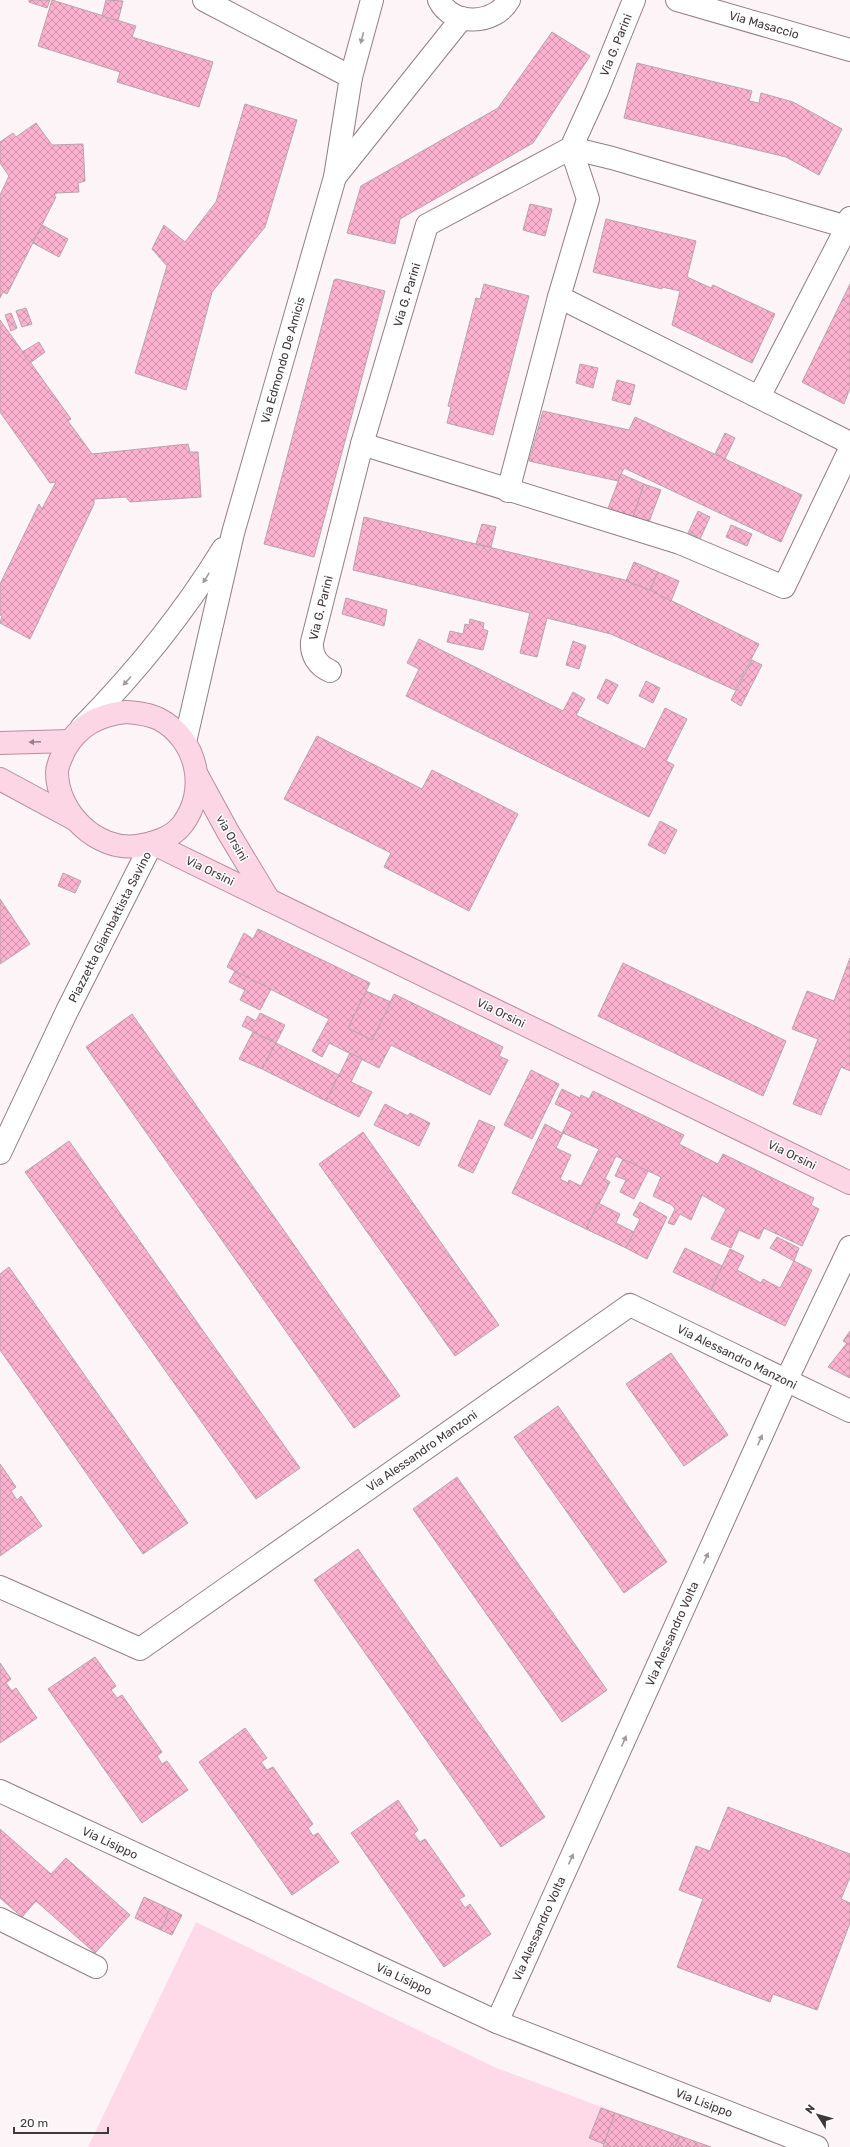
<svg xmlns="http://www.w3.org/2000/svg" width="850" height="2147" font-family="Rubik,sans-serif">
  <defs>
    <pattern id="building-cross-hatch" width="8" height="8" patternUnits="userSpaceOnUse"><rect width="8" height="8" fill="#fcb2cf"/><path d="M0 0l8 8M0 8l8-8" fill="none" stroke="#cd92a9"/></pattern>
  </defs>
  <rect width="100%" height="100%" fill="#fdf4f7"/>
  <polygon fill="#fedae8" points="196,1922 494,2067 680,2136 675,2147 88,2147"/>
  <g fill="url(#building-cross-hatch)" stroke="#b8a4ab" fill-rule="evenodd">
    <polygon points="29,0 50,0 47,8 29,2"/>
    <polygon points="52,0 136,26 132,37 213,62 199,107 117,82 120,72 38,46"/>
    <polygon points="106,0 123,1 118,21 102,16"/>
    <polygon points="552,32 590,56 533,143 400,219 395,244 347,233 361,186 498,108"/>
    <polygon points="637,63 752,91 749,101 759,103 761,93 793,102 842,129 819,175 786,157 624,118"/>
    <polygon points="245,104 297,120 265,227 212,292 186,390 135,373 167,266 152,249 164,225 185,242 216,202"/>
    <polygon points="36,123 52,145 83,144 85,181 78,183 79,192 57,193 54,195 56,197 7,294 3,292 0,298 0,195 9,176 0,163 0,142 13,133 16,137"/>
    <polygon points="530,204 552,209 545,236 523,230"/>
    <polygon points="606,219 696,241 687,277 711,288 713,285 775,314 752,363 672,325 680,291 662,287 662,289 593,272"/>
    <polygon points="42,225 68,239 59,257 33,243"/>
    <polygon points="337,279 385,291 314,557 264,544 334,280"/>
    <polygon points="484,284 529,296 493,435 447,423 451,407 448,406 476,298 480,299"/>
    <polygon points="850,284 850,388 844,404 802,382"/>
    <polygon points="26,308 32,324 22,327 16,311"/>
    <polygon points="11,313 17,328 11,331 5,315"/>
    <polygon points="0,320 71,419 68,421 92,454 188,444 190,452 198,452 201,497 130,502 126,497 94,499 94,504 30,639 0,623 2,616 0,615 0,584 39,504 42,509 56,482 50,483 0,412"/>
    <polygon points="39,342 45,352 30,363 22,352"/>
    <polygon points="580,364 598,368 593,388 576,383"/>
    <polygon points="617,380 635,385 630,405 612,400"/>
    <polygon points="543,411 629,430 635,417 802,495 781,542 624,468 618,481 529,461"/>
    <polygon points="725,433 735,438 725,459 715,454"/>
    <polygon points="621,474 644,484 633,517 607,511"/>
    <polygon points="644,484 661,490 649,522 633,517"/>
    <polygon points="698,511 710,517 700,539 688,533"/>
    <polygon points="364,517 625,580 650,590 759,644 735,690 611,634 547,618 537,657 520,653 530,613 353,570"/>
    <polygon points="482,524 496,527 491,547 476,544"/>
    <polygon points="731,525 752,534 747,546 726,537"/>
    <polygon points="634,562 658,572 650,590 626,581"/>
    <polygon points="658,572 679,581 671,601 650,590"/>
    <polygon points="346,598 387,610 384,626 342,614"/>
    <polygon points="470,619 484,623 483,629 488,631 483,650 447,642 450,631 463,634 465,624 469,625"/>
    <polygon points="419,639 563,711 573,692 585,699 576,715 645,749 665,708 687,719 666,761 674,765 649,817 406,696 419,669 407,663"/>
    <polygon points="573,641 586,646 579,669 566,665"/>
    <polygon points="752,660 762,665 741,706 731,700"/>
    <polygon points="606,679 618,685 608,704 597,698"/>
    <polygon points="646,681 660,688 653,703 639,696"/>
    <polygon points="317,736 422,789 432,770 518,814 469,911 384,867 391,853 284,799"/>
    <polygon points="660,821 677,830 665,854 648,845"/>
    <polygon points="63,873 81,881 75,893 58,886"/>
    <polygon points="0,899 30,944 0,964"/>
    <polygon points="258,929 370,983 348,1028 372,1040 394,994 503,1047 499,1056 508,1060 490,1095 391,1045 379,1068 329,1043 322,1057 312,1051 329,1019 227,967 244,933 253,939"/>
    <polygon points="850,958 850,1071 841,1067 821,1115 793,1104 818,1039 792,1029 807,991 834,1001"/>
    <polygon points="623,963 786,1041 763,1096 598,1016"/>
    <polygon points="235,971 271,989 260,1010 240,1000 245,990 229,982"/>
    <polygon points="366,991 391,1002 372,1040 348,1028"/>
    <polygon points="260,1013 285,1025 276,1043 242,1026 247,1016 256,1021"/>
    <polygon points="132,1014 400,1396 354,1428 86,1047"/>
    <polygon points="253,1032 276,1043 262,1069 239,1059"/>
    <polygon points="276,1043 339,1075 326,1101 262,1069"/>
    <polygon points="350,1053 362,1059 351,1082 372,1092 359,1117 326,1101"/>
    <polygon points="531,1070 559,1084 532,1139 504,1125"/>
    <path d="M562 1089 580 1098 581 1095 589 1099 593 1091 684 1135 679 1144 718 1164 723 1154 814 1198 811 1205 819 1209 802 1246 764 1228 759 1239 739 1230 731 1248 711 1239 726 1209 702 1195 691 1220 680 1214 674 1225 668 1223 675 1209 672 1205 653 1196 661 1177 616 1156 605 1179 610 1182 586 1229 512 1193 545 1124 562 1133 572 1112 555 1104ZM563 1133 599 1149 581 1186 569 1180 568 1183 560 1179 571 1155 556 1148Z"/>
    <polygon points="385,1104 408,1116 410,1113 430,1123 419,1146 374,1125"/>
    <polygon points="479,1120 495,1127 473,1173 458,1166"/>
    <polygon points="363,1132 499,1325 455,1356 319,1164"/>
    <polygon points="69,1141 300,1468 256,1499 25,1172"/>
    <polygon points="623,1159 648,1171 634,1199 620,1192 626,1180 615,1176"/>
    <polygon points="640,1202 667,1217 647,1259 626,1248 640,1219 633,1215"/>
    <polygon points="598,1203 620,1214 616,1223 634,1232 626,1248 586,1229"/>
    <polygon points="777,1237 799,1248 794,1261 770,1248"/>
    <polygon points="685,1248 722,1266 711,1290 673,1272"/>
    <polygon points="730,1249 744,1256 737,1270 761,1283 763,1279 780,1288 794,1261 812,1270 785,1326 711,1290"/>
    <polygon points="9,1267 188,1523 143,1554 0,1350 0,1274"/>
    <polygon points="850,1331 850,1378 828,1367 847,1343 843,1341"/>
    <polygon points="671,1353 728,1435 684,1466 626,1384"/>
    <polygon points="558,1406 667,1562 624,1593 514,1437"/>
    <polygon points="0,1464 16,1487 11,1491 17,1500 21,1496 42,1526 0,1556"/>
    <polygon points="457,1477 607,1690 562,1722 413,1509"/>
    <polygon points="358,1549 545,1817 501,1847 314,1580"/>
    <polygon points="95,1657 116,1686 111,1690 117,1698 122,1695 162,1752 157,1756 162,1764 167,1761 188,1790 142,1823 48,1689"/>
    <polygon points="0,1663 11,1679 6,1683 12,1691 16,1688 37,1718 0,1743"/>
    <polygon points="245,1728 267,1758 261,1762 267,1770 273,1767 313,1824 308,1828 313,1836 318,1833 339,1862 292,1895 199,1762"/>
    <polygon points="398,1800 418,1830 414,1834 420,1842 425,1839 465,1896 459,1899 465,1908 470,1904 491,1934 444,1967 351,1833"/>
    <polygon points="728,1807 850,1854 850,1877 841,1899 850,1903 850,1923 817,2010 773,1994 770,2002 677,1967 703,1899 679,1890 696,1846 710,1851"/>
    <polygon points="0,1829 51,1874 66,1858 130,1915 95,1953 36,1901 22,1917 0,1898"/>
    <polygon points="144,1897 170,1909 161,1930 135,1918"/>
    <polygon points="170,1909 182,1915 172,1935 161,1930"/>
    <polygon points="601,2108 615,2113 604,2144 589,2138"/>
    <polygon points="615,2113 680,2136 675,2147 603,2147"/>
    <polygon points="680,2136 711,2147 675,2147"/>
  </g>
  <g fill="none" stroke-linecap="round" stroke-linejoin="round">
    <g stroke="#917e85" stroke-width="24">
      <g id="minor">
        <polyline points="204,0 351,77"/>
        <path d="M439 0C452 27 495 25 509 0"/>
        <polyline points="677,0 850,50"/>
        <polyline points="571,148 612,158 847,227"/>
        <polyline points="335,177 351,77 372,0"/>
        <polyline points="559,297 850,443"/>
        <polyline points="759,397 847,227 850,218"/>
        <polyline points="362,444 680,543 784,587 850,449"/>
        <polyline points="508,491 559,297 588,199 571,148"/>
        <path d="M330 671C318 666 311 655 312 642L362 444 427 225 571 148 597 91 634 0"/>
        <path d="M82 727C136 672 182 616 223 549"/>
        <polyline points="185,742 233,533 335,177 462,18"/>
        <polyline points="0,1153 67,1011 152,843"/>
        <polyline points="0,1587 140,1649 630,1305 850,1411"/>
        <polyline points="0,1791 497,2022 817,2147"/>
        <polyline points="0,1919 96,1967"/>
        <polyline points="497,2022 786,1381 850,1247"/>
      </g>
    </g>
    <g stroke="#b98d9d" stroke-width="24">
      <g id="major">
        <path d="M126 712C137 713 149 714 159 719 197 739 209 790 182 825 172 838 152 844 137 846 96 851 57 812 57 772 57 765 62 756 65 749 79 725 99 715 126 712Z"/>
        <polyline points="0,743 70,741"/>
        <polyline points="197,775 228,832 269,900"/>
        <polyline points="0,779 74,819"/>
        <polyline points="152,843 850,1183"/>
      </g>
    </g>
    <use href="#minor" stroke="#fff" stroke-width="22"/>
    <use href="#major" stroke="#fcd6e5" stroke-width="22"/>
  </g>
  <defs><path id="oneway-solid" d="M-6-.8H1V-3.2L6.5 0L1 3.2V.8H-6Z"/></defs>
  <g fill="#9f9b9c">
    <use href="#oneway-solid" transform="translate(362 38) rotate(105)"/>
    <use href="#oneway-solid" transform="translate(206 578) rotate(122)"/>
    <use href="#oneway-solid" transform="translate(127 681) rotate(132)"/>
    <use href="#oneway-solid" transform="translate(760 1440) rotate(-66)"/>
    <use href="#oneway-solid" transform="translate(706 1558) rotate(-66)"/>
    <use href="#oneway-solid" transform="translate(624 1741) rotate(-66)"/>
    <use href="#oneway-solid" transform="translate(571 1859) rotate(-66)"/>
  </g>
  <use fill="#947f87" href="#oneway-solid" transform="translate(35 742) rotate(178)"/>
  <g text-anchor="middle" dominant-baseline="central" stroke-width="3" stroke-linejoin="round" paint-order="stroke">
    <g font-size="12" fill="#3f373a" stroke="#fff">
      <text transform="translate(764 25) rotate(16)">Via Masaccio</text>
      <text transform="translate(616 45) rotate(-68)">Via G. Parini</text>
      <text transform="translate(407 295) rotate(-73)">Via G. Parini</text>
      <text transform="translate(283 360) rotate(-74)">Via Edmondo De Amicis</text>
      <text transform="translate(321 608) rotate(-76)">Via G. Parini</text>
      <text transform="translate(232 838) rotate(60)">via Orsini</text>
      <text transform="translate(210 871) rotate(26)">Via Orsini</text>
      <text transform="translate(110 927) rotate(-63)">Piazzetta Giambattista Savino</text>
      <text transform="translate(501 1013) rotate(26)">Via Orsini</text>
      <text transform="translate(792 1155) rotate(26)">Via Orsini</text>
      <text transform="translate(737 1357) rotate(26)">Via Alessandro Manzoni</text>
      <text transform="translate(422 1451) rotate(-35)">Via Alessandro Manzoni</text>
      <text transform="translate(672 1634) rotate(-66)">Via Alessandro Volta</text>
      <text transform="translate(110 1843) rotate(25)">Via Lisippo</text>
      <text transform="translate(539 1929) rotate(-66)">Via Alessandro Volta</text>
      <text transform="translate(404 1979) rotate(25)">Via Lisippo</text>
      <text transform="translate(704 2103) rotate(21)">Via Lisippo</text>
    </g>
  </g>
  <g transform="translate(818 2115) rotate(307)" stroke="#ffffff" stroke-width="3" paint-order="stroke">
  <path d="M0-3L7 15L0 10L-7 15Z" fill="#3f373a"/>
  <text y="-6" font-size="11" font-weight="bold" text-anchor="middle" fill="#3f373a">N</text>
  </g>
  <path d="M14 2127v6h94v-6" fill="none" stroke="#3f373a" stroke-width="2"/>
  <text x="20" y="2127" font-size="12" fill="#3f373a" stroke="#ffffff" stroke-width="3" paint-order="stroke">20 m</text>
</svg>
